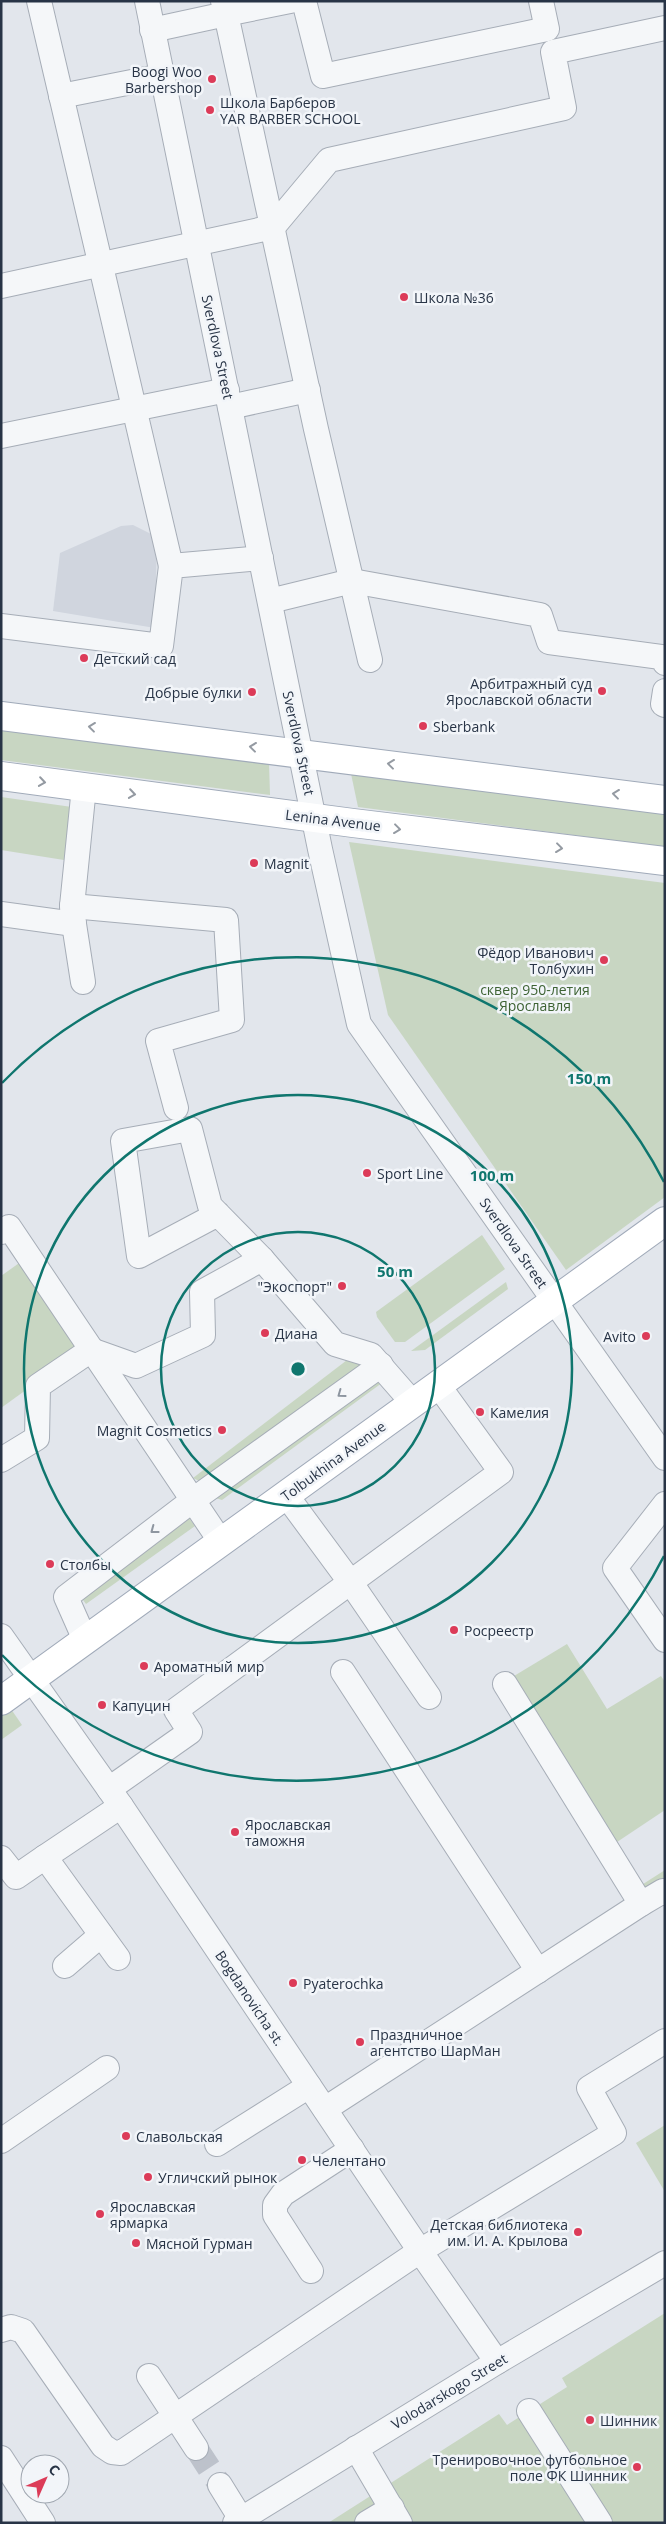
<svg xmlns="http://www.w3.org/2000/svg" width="666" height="2524" font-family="'Open Sans',sans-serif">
  <rect width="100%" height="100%" fill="#e2e6ec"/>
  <polygon fill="#d0d5de" points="133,525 157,537 155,628 53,611 60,553 121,526"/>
  <g fill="#c8d6c2">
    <polygon points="1,730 269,763 270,795 1,760"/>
    <polygon points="350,769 665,812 665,847 358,807"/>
    <polygon points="1,797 72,807 64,860 1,850"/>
    <polygon points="349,842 665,883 665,1197 566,1270 388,1015"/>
    <polygon points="482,1235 505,1269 405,1342 395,1342 377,1317 376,1312"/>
    <polygon points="22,1261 84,1348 1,1408 1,1276"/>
    <polygon points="506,1282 508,1289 425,1350 411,1351"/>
    <polygon points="351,1357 369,1363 209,1486 193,1478"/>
    <polygon points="380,1371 386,1380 222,1500 209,1496"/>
    <polygon points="189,1518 195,1526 86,1604 80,1596"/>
    <polygon points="567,1644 607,1709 661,1676 665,1682 665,1810 617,1842 514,1676"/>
    <polygon points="11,1709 22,1725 1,1740 1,1716"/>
    <polygon points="665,1870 665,1884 645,1895 640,1886"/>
    <polygon points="665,2125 665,2192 636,2143"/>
    <polygon points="665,2313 665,2523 328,2523 499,2414 507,2425 567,2387 562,2378"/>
  </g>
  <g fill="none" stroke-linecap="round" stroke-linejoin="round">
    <polyline stroke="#bdc2cb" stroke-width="24" stroke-dasharray="24 12" stroke-linecap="butt" points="196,2448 220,2485"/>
    <g stroke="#a6adb7" stroke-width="26">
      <g id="minor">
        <polyline points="39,1 171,566"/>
        <polyline points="147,1 320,849 359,1024 665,1458"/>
        <polyline points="290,1 226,14 316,429 370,660"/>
        <polyline points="304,1 323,76 547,29 541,1"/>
        <polyline points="152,30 226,14 223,1"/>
        <polyline points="61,96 162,76"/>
        <polyline points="1,286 273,227 329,160 564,108 553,52 665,28"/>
        <polyline points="230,407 308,390"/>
        <polyline points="1,436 227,390"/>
        <polyline points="270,601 352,581 540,615 549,642 661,657 665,663"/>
        <polyline points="1,626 161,646 171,566 261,558"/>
        <polyline points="665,691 663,704 665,705"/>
        <polyline points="72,906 226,920 232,1020 158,1041 176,1108"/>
        <polyline points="1,914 74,924 72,906 84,787"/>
        <polyline points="74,924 83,982"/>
        <polyline points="218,1214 139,1256 123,1141 190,1129 210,1206 262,1259 335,1344 371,1355 413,1403"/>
        <polyline points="1,1232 9,1227 221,1542"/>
        <polyline points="1,1460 37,1438 38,1386 91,1350 136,1366 203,1335 202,1292 262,1259"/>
        <polyline points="286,1495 351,1583 429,1697"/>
        <polyline points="665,1504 615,1568 665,1640"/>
        <polyline points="1,1636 121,1806 420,2251 497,2362"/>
        <polyline points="85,1640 66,1597 193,1500 381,1365"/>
        <polyline points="343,1672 538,1971"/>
        <polyline points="505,1684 641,1904"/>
        <polyline points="109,1789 190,1732 176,1710 501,1472 438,1385"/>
        <polyline points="1,1858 16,1877 45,1857"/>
        <polyline points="118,1958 45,1857 121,1806"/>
        <polyline points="65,1966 101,1935"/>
        <polyline points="325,2109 641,1904 663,1891 665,1893"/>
        <polyline points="1,2141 107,2068"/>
        <polyline points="217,2144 309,2086"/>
        <polyline points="311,2271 275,2215 275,2205 283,2194 352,2149"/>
        <polyline points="1,2330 11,2327 23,2331 103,2446 112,2452 121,2453 420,2251 614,2133 589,2088 665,2041"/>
        <polyline points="149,2376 196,2448"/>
        <polyline points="529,2411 600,2523"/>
        <polyline points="356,2448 400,2523"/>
        <polyline points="1,2458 43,2523"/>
        <polyline points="220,2485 241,2519"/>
        <polyline points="235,2523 497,2362 665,2263"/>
        <polyline points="367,2523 392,2508"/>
      </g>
    </g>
    <g stroke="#a0aab9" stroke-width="30">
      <g id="major">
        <polyline points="1,716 665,800"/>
        <polyline points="1,776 353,823 665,861"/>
        <polyline points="1,1701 665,1221"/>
      </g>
    </g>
    <use href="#minor" stroke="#f5f7f9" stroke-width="24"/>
    <use href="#major" stroke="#fff" stroke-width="28"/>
  </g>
  <defs><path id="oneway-chevron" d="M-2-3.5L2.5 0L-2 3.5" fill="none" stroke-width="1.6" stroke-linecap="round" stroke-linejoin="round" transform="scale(1.25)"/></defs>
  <g stroke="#949aa2">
    <use href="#oneway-chevron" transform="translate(92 727) rotate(-173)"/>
    <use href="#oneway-chevron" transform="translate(253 747) rotate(-173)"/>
    <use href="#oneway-chevron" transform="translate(391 764) rotate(-173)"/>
    <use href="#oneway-chevron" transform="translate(42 782) rotate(8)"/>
    <use href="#oneway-chevron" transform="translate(132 794) rotate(8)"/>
    <use href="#oneway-chevron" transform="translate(616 794) rotate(-173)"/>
    <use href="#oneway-chevron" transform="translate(397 829) rotate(7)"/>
    <use href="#oneway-chevron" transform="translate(559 848) rotate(7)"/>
  </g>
  <g stroke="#8e96a0">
    <use href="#oneway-chevron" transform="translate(341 1394) rotate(144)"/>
    <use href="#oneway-chevron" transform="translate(154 1530) rotate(143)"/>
  </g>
  <g fill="none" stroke="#0f766e" stroke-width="2.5">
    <circle cx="298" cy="1369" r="137"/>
    <circle cx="298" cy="1369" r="274"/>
    <path d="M664 1556A411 411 0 0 1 2 1655M2 1083A411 411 0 0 1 664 1182"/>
  </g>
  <g fill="#dc3b58" stroke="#f2f5f9" stroke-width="2">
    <circle cx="212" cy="79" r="5"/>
    <circle cx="210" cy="110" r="5"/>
    <circle cx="404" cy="297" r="5"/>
    <circle cx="84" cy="658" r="5"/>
    <circle cx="602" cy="691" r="5"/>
    <circle cx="252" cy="692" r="5"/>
    <circle cx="423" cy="726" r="5"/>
    <circle cx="254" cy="863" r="5"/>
    <circle cx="604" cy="960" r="5"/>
    <circle cx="367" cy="1173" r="5"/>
    <circle cx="342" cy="1286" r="5"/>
    <circle cx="265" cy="1333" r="5"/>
    <circle cx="646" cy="1336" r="5"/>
    <circle cx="480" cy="1412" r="5"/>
    <circle cx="222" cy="1430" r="5"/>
    <circle cx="50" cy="1564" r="5"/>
    <circle cx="454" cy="1630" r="5"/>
    <circle cx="144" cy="1666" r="5"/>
    <circle cx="102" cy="1705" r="5"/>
    <circle cx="235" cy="1832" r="5"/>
    <circle cx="293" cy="1983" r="5"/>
    <circle cx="360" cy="2042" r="5"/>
    <circle cx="126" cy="2136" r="5"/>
    <circle cx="302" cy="2160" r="5"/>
    <circle cx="148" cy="2177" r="5"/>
    <circle cx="100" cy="2214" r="5"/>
    <circle cx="578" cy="2232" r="5"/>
    <circle cx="136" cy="2243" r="5"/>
    <circle cx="590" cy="2420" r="5"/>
    <circle cx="637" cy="2467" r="5"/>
  </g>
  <g text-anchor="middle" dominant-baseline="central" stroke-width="5" stroke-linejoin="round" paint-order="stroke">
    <g font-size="14" fill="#283446" stroke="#f2f5f9" text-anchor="start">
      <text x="202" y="71" text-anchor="end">Boogi Woo<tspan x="202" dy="16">Barbershop</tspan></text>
      <text x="220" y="102">Школа Барберов<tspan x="220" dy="16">YAR BARBER SCHOOL</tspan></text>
      <text x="414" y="297">Школа №36</text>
      <text x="94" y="658">Детский сад</text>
      <text x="592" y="683" text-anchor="end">Арбитражный суд<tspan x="592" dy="16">Ярославской области</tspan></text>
      <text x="242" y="692" text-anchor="end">Добрые булки</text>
      <text x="433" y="726">Sberbank</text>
      <text x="264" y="863">Magnit</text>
      <text x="594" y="952" text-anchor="end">Фёдор Иванович<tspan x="594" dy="16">Толбухин</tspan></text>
      <text x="377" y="1173">Sport Line</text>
      <text x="332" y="1286" text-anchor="end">"Экоспорт"</text>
      <text x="275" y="1333">Диана</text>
      <text x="636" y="1336" text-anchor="end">Avito</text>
      <text x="490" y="1412">Камелия</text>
      <text x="212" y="1430" text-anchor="end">Magnit Cosmetics</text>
      <text x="60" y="1564">Столбы</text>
      <text x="464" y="1630">Росреестр</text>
      <text x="154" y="1666">Ароматный мир</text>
      <text x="112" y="1705">Капуцин</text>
      <text x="245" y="1824">Ярославская<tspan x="245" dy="16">таможня</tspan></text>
      <text x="303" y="1983">Pyaterochka</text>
      <text x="370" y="2034">Праздничное<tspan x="370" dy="16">агентство ШарМан</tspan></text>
      <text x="136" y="2136">Славольская</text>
      <text x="312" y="2160">Челентано</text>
      <text x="158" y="2177">Угличский рынок</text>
      <text x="110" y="2206">Ярославская<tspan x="110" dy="16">ярмарка</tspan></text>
      <text x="568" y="2224" text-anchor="end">Детская библиотека<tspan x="568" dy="16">им. И. А. Крылова</tspan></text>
      <text x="146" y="2243">Мясной Гурман</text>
      <text x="600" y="2420">Шинник</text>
      <text x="627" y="2459" text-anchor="end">Тренировочное футбольное<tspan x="627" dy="16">поле ФК Шинник</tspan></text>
    </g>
    <g font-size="14" fill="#283446" stroke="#f2f5f9">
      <text transform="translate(218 347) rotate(78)">Sverdlova Street</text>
      <text transform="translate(299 743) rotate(78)">Sverdlova Street</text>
      <text transform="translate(333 820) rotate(7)">Lenina Avenue</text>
      <text transform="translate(514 1243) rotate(55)">Sverdlova Street</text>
      <text transform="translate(333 1461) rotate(-36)">Tolbukhina Avenue</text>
      <text transform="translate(250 1998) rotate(56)">Bogdanovicha st.</text>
      <text transform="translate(449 2391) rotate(-31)">Volodarskogo Street</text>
    </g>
    <g font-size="14" fill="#3e6334" stroke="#f2f5f9">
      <text x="535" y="989">сквер 950-летия<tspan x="535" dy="16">Ярославля</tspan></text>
    </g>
  </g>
  <circle cx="298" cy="1369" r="8" fill="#0f766e" stroke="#f2f5f9" stroke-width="2.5"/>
  <g font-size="15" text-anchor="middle" font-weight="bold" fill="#0f766e" stroke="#f2f5f9" stroke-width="5" stroke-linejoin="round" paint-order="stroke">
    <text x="589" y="1084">150 m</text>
    <text x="492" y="1181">100 m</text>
    <text x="395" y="1277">50 m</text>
  </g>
  <rect width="666" height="2524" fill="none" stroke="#283446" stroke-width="5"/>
  <g transform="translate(45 2479) rotate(45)"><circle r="24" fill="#f2f5f9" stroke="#a1a8b1"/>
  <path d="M0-4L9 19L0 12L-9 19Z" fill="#dc3b58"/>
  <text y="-8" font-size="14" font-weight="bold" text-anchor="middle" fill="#283446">С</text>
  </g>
</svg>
